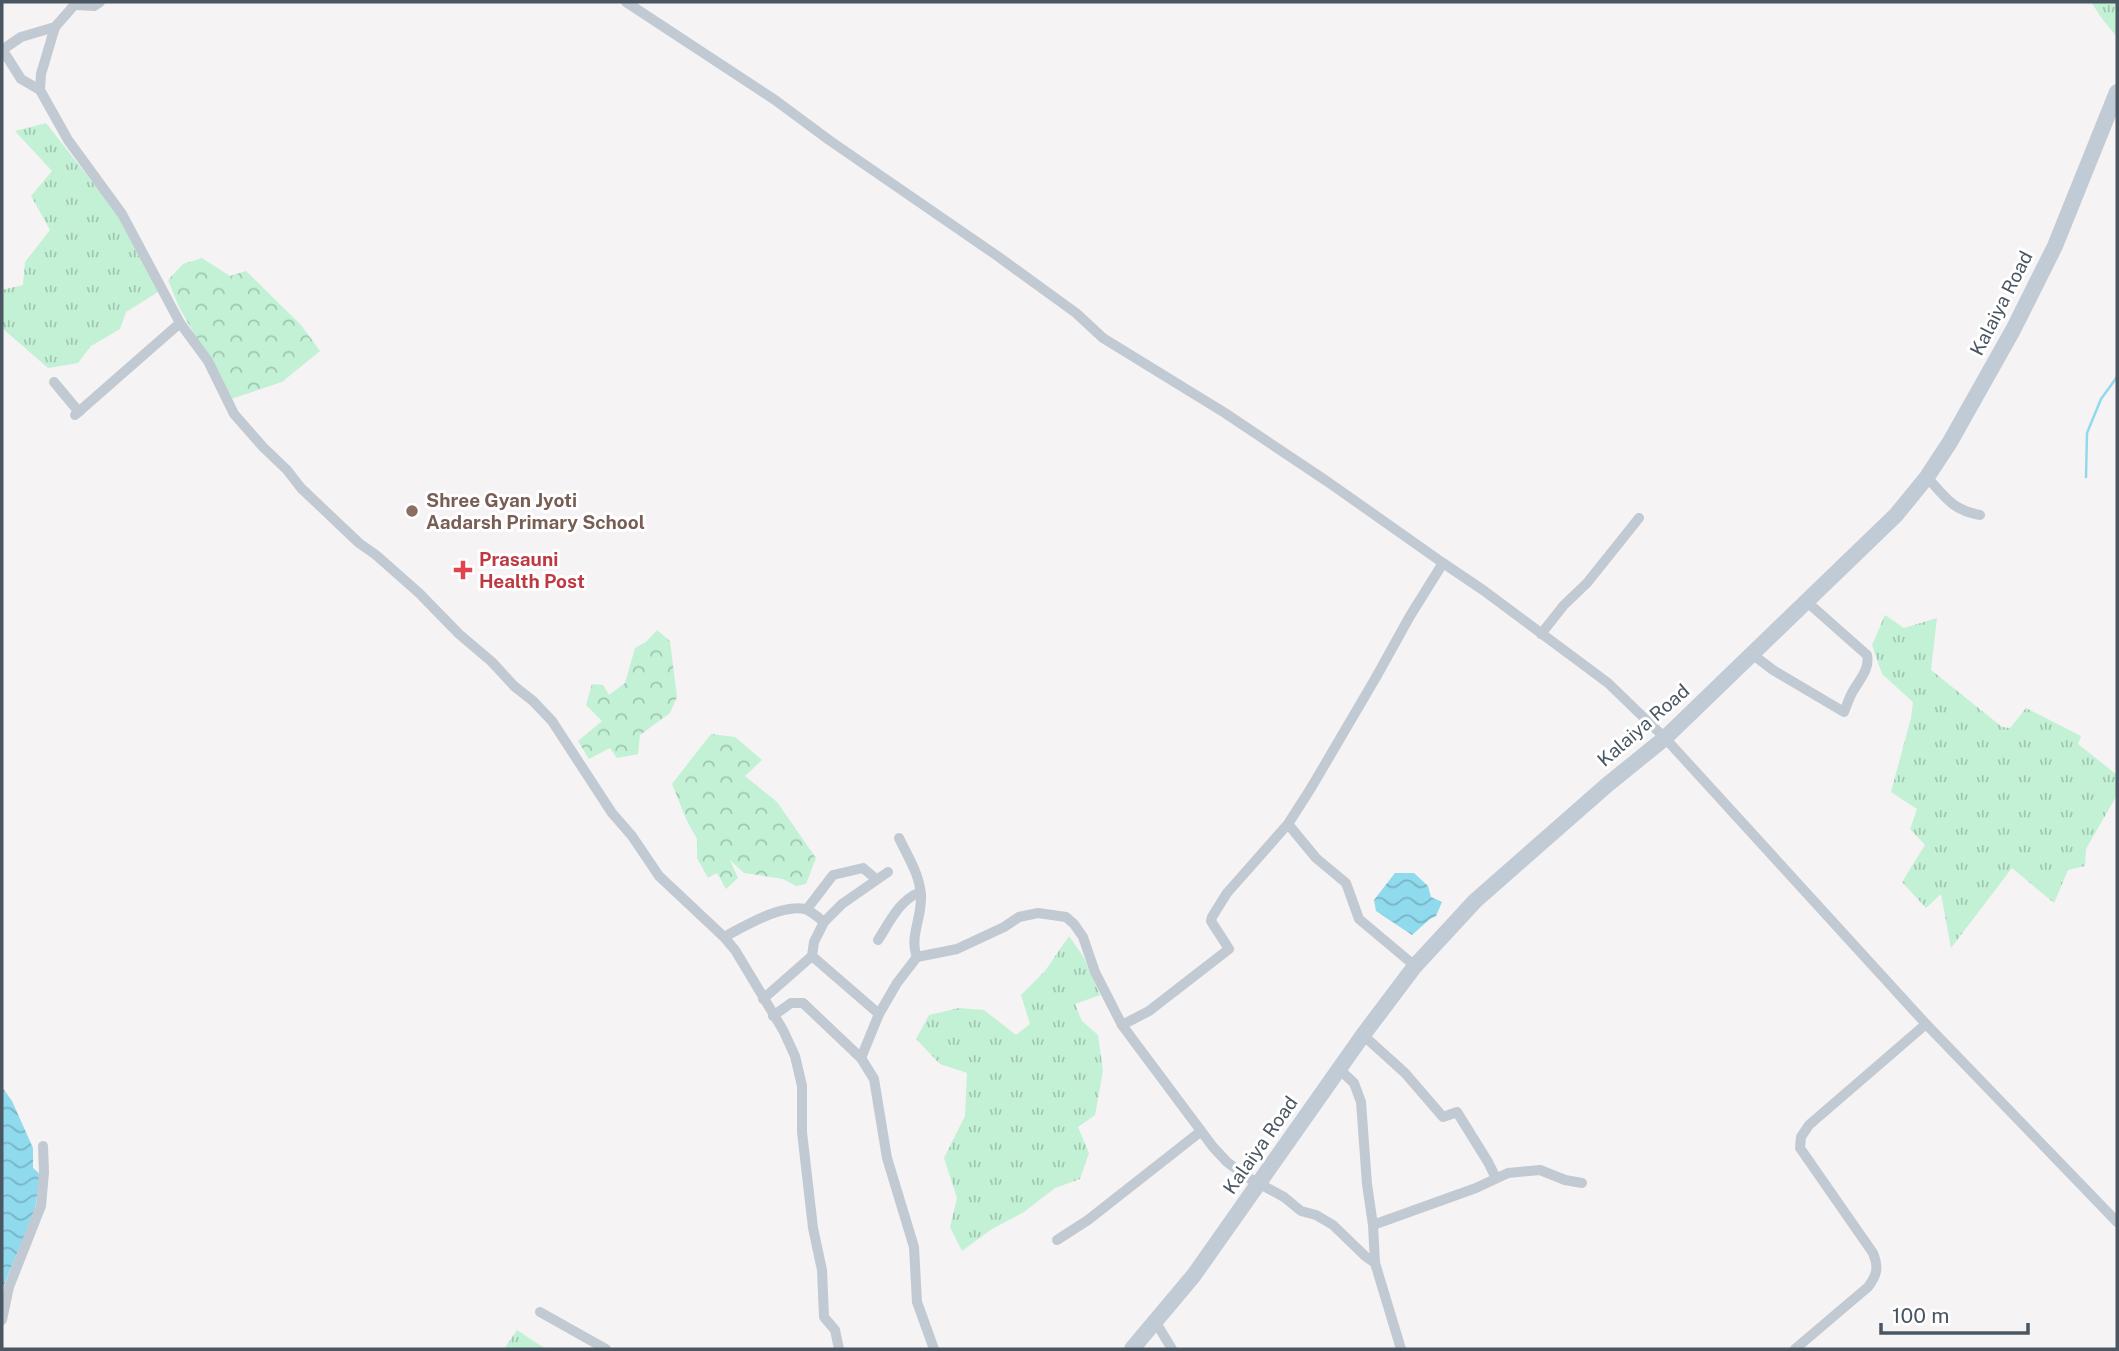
<svg xmlns="http://www.w3.org/2000/svg" width="2119" height="1351" font-family="'Public Sans',sans-serif">
  <defs>
    <pattern id="grass-tufts" width="24" height="20" patternUnits="userSpaceOnUse" patternTransform="scale(1.75)"><rect width="24" height="20" fill="#c3f1d5"/><path d="M3 7l-1-3M5 7V3M7 7l1-3M15 17l-1-3M17 17v-4M19 17l1-3" fill="none" stroke="#a0c6b0"/></pattern>
    <pattern id="forest-crowns" width="20" height="18" patternUnits="userSpaceOnUse" patternTransform="scale(1.75)"><rect width="20" height="18" fill="#c3f1d5"/><path d="M2 6a3 3 0 1 1 6 0M12 15a3 3 0 1 1 6 0" fill="none" stroke="#a0c6b0"/></pattern>
    <pattern id="water-waves" width="16" height="10" patternUnits="userSpaceOnUse" patternTransform="scale(1.75)"><rect width="16" height="10" fill="#90daee"/><path d="M0 5q4-4 8 0t8 0" fill="none" stroke="#78b4c4"/></pattern>
  </defs>
  <rect width="100%" height="100%" fill="#f5f3f3"/>
  <g fill="url(#grass-tufts)">
    <polygon points="2091,2 2117,2 2117,37 2103,20"/>
    <polygon points="46,123 115,211 158,292 126,312 120,329 91,346 78,363 48,368 2,328 2,290 23,285 25,262 50,230 31,196 52,171 15,131"/>
    <polygon points="1885,615 1904,628 1937,618 1931,670 2002,727 2010,728 2026,708 2081,736 2078,744 2117,775 2117,795 2086,849 2085,866 2068,870 2054,903 2012,868 1951,948 1941,894 1926,908 1902,882 1925,845 1910,829 1917,809 1891,792 1911,718 1913,702 1882,674 1872,645"/>
    <polygon points="1069,936 1083,956 1100,995 1075,1004 1082,1021 1098,1035 1103,1071 1095,1115 1078,1127 1089,1153 1080,1179 1055,1188 1024,1212 992,1229 962,1251 950,1227 957,1198 944,1158 965,1116 967,1073 940,1064 916,1039 929,1015 959,1008 984,1010 1016,1035 1030,1024 1021,995 1045,971"/>
    <polygon points="517,1330 546,1349 504,1349"/>
  </g>
  <g fill="url(#forest-crowns)">
    <polygon points="202,258 230,276 246,271 301,325 320,351 282,382 231,399 179,307 168,280 183,264"/>
    <polygon points="657,630 670,641 677,697 670,713 640,735 638,754 617,758 610,748 589,759 578,741 602,721 586,705 592,684 603,685 609,695 625,683 635,648 646,642"/>
    <polygon points="711,734 735,737 762,760 745,776 777,802 816,858 806,884 796,886 783,879 744,873 730,860 738,878 726,889 717,873 708,878 697,858 697,839 687,821 672,784"/>
  </g>
  <g fill="url(#water-waves)">
    <polygon points="1395,873 1414,873 1428,886 1431,897 1442,902 1436,916 1430,919 1412,935 1376,911 1374,900"/>
    <polygon points="2,1087 12,1101 33,1148 33,1168 40,1174 35,1210 2,1290"/>
  </g>
  <g fill="none" stroke-linecap="round" stroke-linejoin="round">
    <polyline stroke="#90daee" stroke-width="2.5" points="2086,477 2087,433 2101,399 2117,377"/>
    <g stroke="#c1cad2" stroke-width="10">
      <polyline points="77,2 55,27 41,74 40,90 68,140 122,214 180,323 208,361 234,414 263,447 287,470 301,488 359,543 376,555 419,593 459,634 492,662 514,686 533,701 552,721 612,813 632,836 659,876 724,937 735,950 783,1030 795,1056 802,1086 802,1132 813,1228 822,1270 824,1317 835,1330 839,1349"/>
      <polyline points="626,2 775,100 829,140 996,255 1076,313 1103,338 1225,413 1328,482 1443,563"/>
      <polyline points="76,5 94,6 100,2"/>
      <polyline points="2,49 21,79 40,90"/>
      <polyline points="2,50 21,37 55,27"/>
      <polyline points="54,382 79,412"/>
      <polyline points="75,415 180,323"/>
      <path d="M1927 477C1945 497 1952 510 1980 515"/>
      <polyline points="1541,634 1564,605 1587,583 1639,518"/>
      <path d="M1752 654 1773 670 1844 712C1847 705 1849 698 1853 691 1860 679 1870 669 1867 655L1806 601"/>
      <polyline points="1288,824 1316,858 1346,883 1359,919 1415,966"/>
      <path d="M899 838C908 857 920 875 921 896 922 918 909 937 917 957"/>
      <polyline points="807,909 833,875 863,868 876,879"/>
      <polyline points="824,922 814,942 812,956 879,1014"/>
      <path d="M724 937C745 926 781 904 805 909 811 911 819 918 824 922L842 904 888 872"/>
      <path d="M878 940C889 923 899 901 918 893L921 895"/>
      <polyline points="763,999 812,956"/>
      <polyline points="773,1016 791,1003 803,1003 861,1058 874,1079 887,1158 914,1247 917,1302 934,1349"/>
      <polyline points="1122,1025 1149,1011 1229,949 1211,921 1212,917 1227,893 1288,824 1311,788 1375,679 1410,616 1443,563 1483,590 1608,683 1665,738 1926,1024 2117,1222"/>
      <polyline points="1363,1035 1405,1073 1443,1117 1457,1112 1488,1162 1496,1178"/>
      <polyline points="861,1058 879,1014 897,983 917,957 957,949 1004,927 1019,917 1038,913 1066,917 1074,924 1083,937 1095,972 1122,1025 1213,1147 1227,1162 1247,1177 1284,1197 1301,1211 1316,1215 1333,1225 1365,1256 1375,1263"/>
      <polyline points="1339,1069 1354,1083 1361,1102 1367,1184 1373,1225 1375,1263 1401,1349"/>
      <polyline points="1373,1225 1476,1188 1508,1173 1540,1170 1565,1180 1582,1183"/>
      <polyline points="1057,1240 1088,1220 1200,1132"/>
      <polyline points="540,1312 606,1349"/>
      <polyline points="2,1320 9,1287 41,1206 44,1172 43,1146"/>
      <polyline points="1155,1321 1172,1349"/>
      <path d="M1795 1349 1868 1287C1877 1275 1879 1268 1873 1253L1800 1148 1801 1137 1809 1125 1926 1024"/>
    </g>
    <polyline stroke="#c1cbd6" stroke-width="16" points="1132,1349 1194,1275 1363,1035 1415,966 1475,901 1607,785 1665,738 1896,515 1927,477 1950,442 2013,330 2055,246 2117,92"/>
  </g>
  <circle fill="#8d6e63" stroke="#fff" stroke-width="2.5" cx="412" cy="511" r="7"/>
  <path fill="#e0444e" stroke="#fff" stroke-width="2.5" d="M459.5 559.5h7v7h7v7h-7v7h-7v-7h-7v-7h7z"/>
  <g text-anchor="middle" dominant-baseline="central" stroke-width="6" stroke-linejoin="round" paint-order="stroke">
    <g font-size="19" fill="#4a5661" stroke="#fff">
      <text transform="translate(2001 303) rotate(-63)">Kalaiya Road</text>
      <text transform="translate(1643 725) rotate(-41)">Kalaiya Road</text>
      <text transform="translate(1260 1145) rotate(-55)">Kalaiya Road</text>
    </g>
    <g font-size="19" font-weight="bold" fill="#785e54" stroke="#fff" text-anchor="start">
      <text x="426" y="500">Shree Gyan Jyoti<tspan x="426" dy="22">Aadarsh Primary School</tspan></text>
    </g>
    <g font-size="19" font-weight="bold" fill="#be3a42" stroke="#fff" text-anchor="start">
      <text x="479" y="559">Prasauni<tspan x="479" dy="22">Health Post</tspan></text>
    </g>
  </g>
  <rect width="2119" height="1351" fill="none" stroke="#4a5661" stroke-width="7"/>
  <path d="M1881 1323v10h147v-10" fill="none" stroke="#4a5661" stroke-width="3.5"/>
  <text x="1892" y="1323" font-size="21" fill="#4a5661" stroke="#ffffff" stroke-width="5" paint-order="stroke">100 m</text>
</svg>
